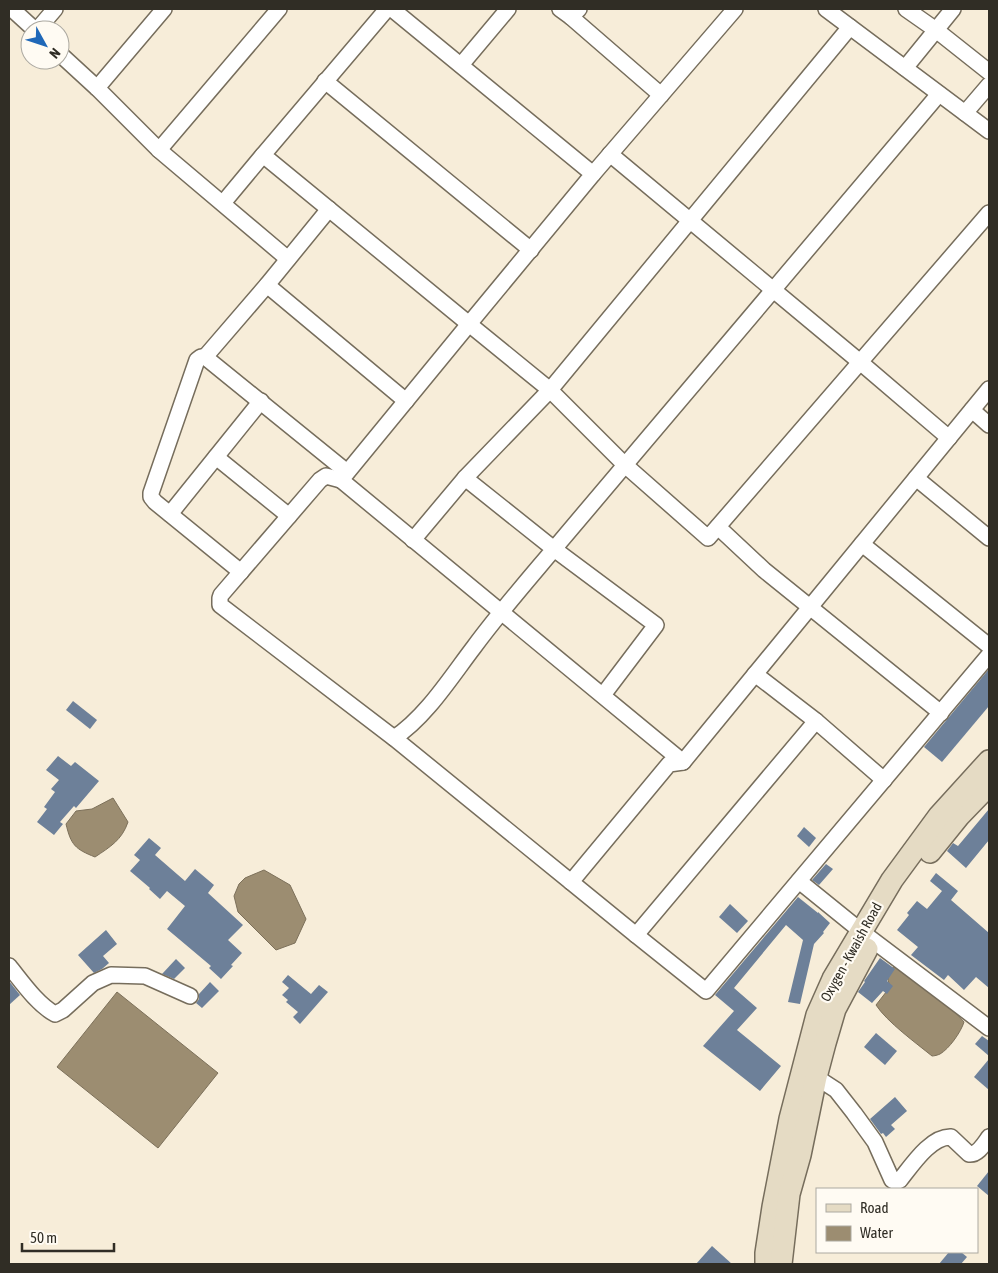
<svg xmlns="http://www.w3.org/2000/svg" width="998" height="1273" font-family="'Asap Condensed',sans-serif">
  <rect width="100%" height="100%" fill="#f7edd9"/>
  <g fill="#9c8d71" stroke="#7c705a">
    <path d="M113 798 128 822C122 840 110 847 95 857 75 849 71 845 66 824L76 811 92 809Z"/>
    <polygon points="264,870 290,885 306,919 295,943 276,950 238,912 234,896 239,884 245,878"/>
    <path d="M897 964 940 995 964 1022C961 1032 949 1049 940 1054 938 1055 934 1056 932 1056 916 1043 887 1022 876 1005L890 987 888 980 889 971Z"/>
    <polygon points="117,992 218,1073 158,1148 57,1067"/>
  </g>
  <g fill="#6d8099">
    <polygon points="989,669 989,706 942,762 924,747"/>
    <polygon points="73,701 97,720 90,729 66,710"/>
    <polygon points="58,756 71,766 75,762 99,781 76,808 74,806 60,822 63,824 54,835 37,822 47,809 44,807 55,792 51,789 59,780 46,770"/>
    <polygon points="989,809 989,840 966,868 947,851 953,843 958,846"/>
    <polygon points="804,827 816,838 809,847 797,836"/>
    <polygon points="149,838 161,848 155,855 185,881 195,869 214,885 208,893 243,925 228,940 242,953 231,965 233,966 221,979 209,968 211,966 167,929 185,906 167,891 160,899 149,889 150,888 130,871 140,860 134,855"/>
    <polygon points="826,864 833,869 819,885 812,880"/>
    <polygon points="936,873 958,891 951,900 989,933 989,988 976,977 964,990 948,975 944,980 911,955 918,947 897,930 909,915 907,913 917,901 927,909 942,891 930,881"/>
    <polygon points="798,897 818,913 818,912 830,923 823,932 824,933 814,944 800,1004 788,1002 803,940 786,925 734,988 757,1008 737,1030 781,1066 760,1091 703,1046 734,1011 715,995"/>
    <polygon points="730,904 748,921 737,933 719,917"/>
    <polygon points="106,930 117,944 103,956 109,963 102,969 94,973 78,955"/>
    <polygon points="880,958 895,969 887,981 893,986 887,994 883,991 872,1003 858,992 865,982 864,981"/>
    <polygon points="176,959 185,968 174,979 162,974"/>
    <polygon points="288,975 311,994 319,985 328,992 300,1024 293,1017 298,1012 286,1002 288,1000 282,995 289,988 282,982"/>
    <polygon points="9,981 20,995 9,1005"/>
    <polygon points="210,982 219,991 202,1008 196,1003 199,999 199,994"/>
    <polygon points="876,1033 897,1051 885,1065 864,1047"/>
    <polygon points="982,1036 989,1041 989,1056 975,1044"/>
    <polygon points="989,1059 989,1090 974,1077"/>
    <polygon points="895,1097 907,1111 891,1125 895,1129 886,1137 883,1133 881,1134 870,1119"/>
    <polygon points="989,1171 989,1196 977,1186"/>
    <polygon points="712,1246 732,1264 696,1264"/>
    <polygon points="949,1252 961,1252 967,1257 961,1264 939,1264"/>
  </g>
  <g fill="none" stroke-linecap="round" stroke-linejoin="round">
    <g stroke="#766d5c" stroke-width="18">
      <g id="minor">
        <polyline points="12,9 35,30"/>
        <polyline points="164,9 97,88 159,150 279,9"/>
        <polyline points="387,9 263,155 469,324 593,174 392,9"/>
        <polyline points="560,9 571,17 579,9"/>
        <polyline points="826,9 989,131"/>
        <polyline points="906,9 936,30 989,72"/>
        <polyline points="571,17 661,95"/>
        <polyline points="37,30 55,9"/>
        <polyline points="60,54 97,88"/>
        <polyline points="461,65 508,9"/>
        <polyline points="905,68 953,9"/>
        <polyline points="325,81 531,250"/>
        <polyline points="939,94 625,465 550,390 469,324 341,480 683,762 989,389"/>
        <polyline points="965,113 989,85"/>
        <polyline points="159,150 288,259"/>
        <polyline points="610,154 860,362 949,438"/>
        <polyline points="593,174 735,9"/>
        <polyline points="223,203 263,155"/>
        <polyline points="267,285 406,401"/>
        <polyline points="205,357 267,285 329,209"/>
        <polyline points="972,410 989,425"/>
        <polyline points="216,457 289,516"/>
        <polyline points="916,478 989,538"/>
        <polyline points="341,480 326,476 320,480 221,595 220,598 220,605 394,738 571,882"/>
        <polyline points="170,514 261,401"/>
        <polyline points="718,527 764,570 941,713"/>
        <polyline points="413,540 465,478 550,390 850,27"/>
        <polyline points="862,544 989,646"/>
        <polyline points="241,572 155,502 151,497 151,493 197,360 201,357 205,357 347,472"/>
        <polyline points="603,695 656,625 554,549 625,465 708,538 989,213"/>
        <polyline points="816,721 884,780"/>
        <path d="M394 738C426 717 451 677 474 647 499 613 527 581 554 549L465 478"/>
        <polyline points="683,762 669,764 571,882 636,935 816,721 755,674"/>
        <polyline points="799,881 862,932 989,1028"/>
        <polyline points="636,935 706,991 989,655"/>
        <path d="M9 966C22 982 37 1004 55 1014L63 1010 93 983 111 975 145 976 190 996"/>
        <path d="M816 1077 836 1090 854 1113 875 1142 892 1180 896 1182 900 1180C912 1165 931 1136 951 1137L969 1154C978 1155 984 1144 989 1137"/>
      </g>
    </g>
    <g stroke="#766d5c" stroke-width="24">
      <g id="secondary">
        <polyline points="930,852 959,816 989,785"/>
        <polyline points="766,1264 766,1253 773,1207 790,1119 817,1015 833,979 892,880 939,816 989,761"/>
        <polyline points="781,1264 789,1194 800,1155 816,1077 825,1043 835,1009 867,949"/>
      </g>
    </g>
    <use href="#minor" stroke="#fff" stroke-width="15"/>
    <use href="#secondary" stroke="#e5dbc4" stroke-width="21"/>
  </g>
  <g text-anchor="middle" dominant-baseline="central" stroke-width="4.5" stroke-linejoin="round" paint-order="stroke">
    <g font-size="14" fill="#302d25" stroke="#fffbf3">
      <text transform="translate(851 952) rotate(-61)">Oxygen - Kwaish Road</text>
    </g>
  </g>
  <rect width="998" height="1273" fill="none" stroke="#302d25" stroke-width="20"/>
  <rect x="816" y="1188" width="162" height="65" fill="#fffbf3" stroke="#aca9a1"/>
  <rect x="826" y="1204" width="25" height="8" fill="#e5dbc4" stroke="#aca9a1"/>
  <text x="860" y="1213" font-size="15" fill="#302d25">Road</text>
  <rect x="826" y="1226" width="25" height="15" fill="#9c8d71" stroke="#aca9a1"/>
  <text x="860" y="1238" font-size="15" fill="#302d25">Water</text>
  <g transform="translate(45 45) rotate(130)"><circle r="24" fill="#fffbf3" stroke="#aca9a1"/>
  <path d="M0-4L9 19L0 12L-9 19Z" fill="#2068b8"/>
  <text y="-8" font-size="14" font-weight="bold" text-anchor="middle" fill="#302d25">N</text>
  </g>
  <path d="M22 1243v8h92v-8" fill="none" stroke="#302d25" stroke-width="2.5"/>
  <text x="30" y="1243" font-size="15" fill="#302d25" stroke="#fffbf3" stroke-width="4" paint-order="stroke">50 m</text>
</svg>
